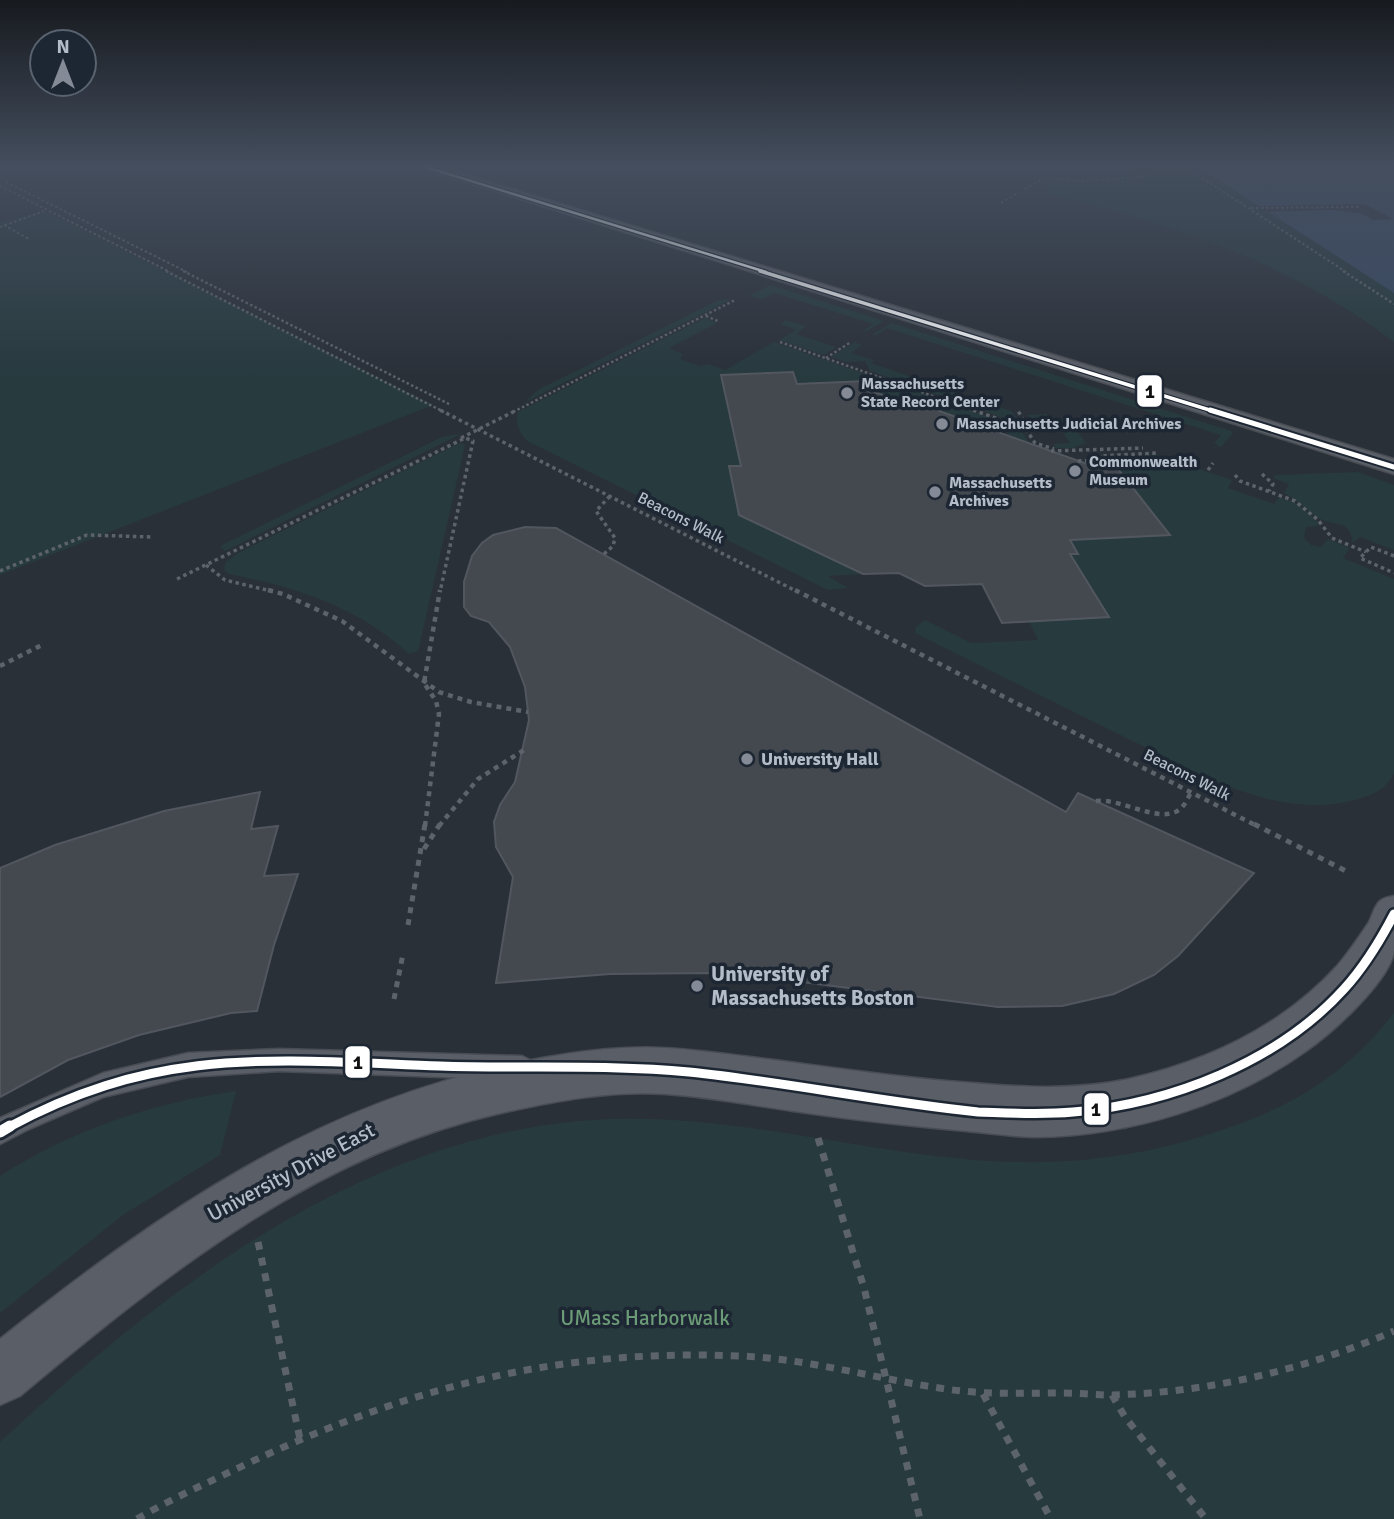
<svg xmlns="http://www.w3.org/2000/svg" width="1394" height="1519" font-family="Signika,sans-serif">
  <rect width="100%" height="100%" fill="#2a3038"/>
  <g fill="#273a3e">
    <path d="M1120 164H1194L1394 293V342C1292 263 1165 221 1041 192 1048 188 1058 180 1066 178 1085 172 1112 189 1128 171Z"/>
    <polygon points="45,211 433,405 0,575 0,222"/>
    <polygon points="770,285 881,320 882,322 865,332 864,330 873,324 775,293 762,299 749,296"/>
    <polygon points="732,299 525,402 539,389 564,377 719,300"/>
    <path d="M705 318 717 323 669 348 683 354 680 359 700 366 708 364 725 370 774 342 1020 428 1029 443 1009 436 1006 431 985 423H974L928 407 923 398 892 399 870 390 866 381 797 384 793 372 741 466 729 467 739 515 863 574 828 576 848 588 828 590 527 441C519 431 515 425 518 412Z"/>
    <polygon points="785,320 806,326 796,334 836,347 824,355 779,340 796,330 781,324"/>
    <polygon points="892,323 1231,431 1233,433 1221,447 1214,443 1221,435 1208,431 887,328 877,335 871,335"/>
    <polygon points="855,342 862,345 851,353 874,360 871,363 1011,411 1018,419 1006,419 870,371 865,361 846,362 831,357"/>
    <polygon points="1045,414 1070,422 1086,443 1073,448 1056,448 1053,444 1070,443 1060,428 1037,428 1028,415"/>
    <polygon points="463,433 225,551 220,546 442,437"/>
    <path d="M460 443 465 444 464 450 418 651 409 654C358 607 296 587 229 574L224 570 225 563 238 553Z"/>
    <path d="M1156 455 1232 480 1228 488 1274 504 1279 497 1298 504 1318 522V526L1306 527 1304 538 1311 545 1321 547 1328 539 1350 548 1343 558 1394 579V774C1385 790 1373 795 1355 800 1300 814 1247 796 1197 773L915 633 916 627 925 620 971 643 1038 640 1029 621 1108 617 1070 554H1078L1070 540 1170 535 1109 458Z"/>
    <path d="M1358 472 1394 485V550L1360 537 1353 543C1349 518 1336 527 1320 519 1308 513 1298 500 1284 493L1289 484 1273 478 1275 475Z"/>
    <path d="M1394 1013V1519H0V1442C154 1299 331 1158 546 1125 709 1100 854 1157 1013 1162 1088 1164 1155 1153 1225 1129 1296 1105 1348 1072 1394 1013Z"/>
    <path d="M236 1091 220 1155 123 1215 0 1313V1176C72 1130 152 1103 236 1091Z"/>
  </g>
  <polygon fill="#384963" points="1194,164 1394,164 1394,293"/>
  <polygon fill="#2a3038" points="1365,204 1393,219 1373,220 1363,214 1334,210 1261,212 1253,206"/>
  <g fill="#444950" stroke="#52575f" stroke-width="2">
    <polygon points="793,372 797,384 866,381 870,390 892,399 923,398 928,407 1101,469 1118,469 1170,535 1070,540 1078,554 1070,554 1109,617 1002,623 982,584 925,586 899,573 863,574 739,515 729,466 741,466 721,375"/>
    <polygon points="525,527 556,528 1066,812 1078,793 1254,873 1178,956 1154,975 1114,994 1062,1006 998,1007 778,979 709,973 610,974 496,983 513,877 496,847 494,822 500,805 515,782 529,720 525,687 510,647 489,622 471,616 464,607 464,582 472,556 482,543 493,535"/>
    <polygon points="260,792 251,829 278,826 264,876 298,874 274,945 257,1011 231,1013 139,1035 68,1060 0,1097 0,868 55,845 164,811"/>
  </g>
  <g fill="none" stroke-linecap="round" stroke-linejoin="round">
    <g stroke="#484c53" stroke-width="3">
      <polygon id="service" points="279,1049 522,1056 530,1060 534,1068 530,1076 522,1080 279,1071 188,1077 103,1097 29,1129 0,1144 0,1118 103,1073 188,1053"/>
    </g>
    <g stroke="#484c53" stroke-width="3">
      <g id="minor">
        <polygon points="409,164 430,164 1394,459 1394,474"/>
        <path d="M1394 896C1394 914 1394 933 1394 951 1390 981 1331 1034 1306 1051 1231 1105 1129 1136 1037 1137 1013 1137 990 1133 966 1131 911 1126 855 1120 800 1112 756 1106 711 1097 666 1094 611 1090 555 1101 501 1113 313 1155 165 1275 20 1396L0 1405V1339C159 1212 318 1102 521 1062 577 1051 633 1043 690 1050 780 1059 869 1075 960 1082 1018 1087 1072 1091 1129 1079 1208 1061 1282 1026 1337 966 1349 952 1359 937 1369 922 1372 916 1375 905 1380 901 1383 898 1389 897 1394 896Z"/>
      </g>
    </g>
    <g stroke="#5d636a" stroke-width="2" stroke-dasharray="2.5 2.5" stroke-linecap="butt">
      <polyline points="1181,164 1346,272"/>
      <polyline points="6,182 187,272"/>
      <polyline points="0,186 170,272"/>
      <polyline points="1025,189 1046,177 1078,181 1141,177 1169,164"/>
      <polyline points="1001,203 1017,193"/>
      <polyline points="1251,208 1359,207"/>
      <polyline points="4,225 29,239"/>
      <polyline points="0,227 44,211"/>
    </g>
    <g stroke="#5d636a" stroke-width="2.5" stroke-dasharray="2.5 2.5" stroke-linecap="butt">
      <polyline points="166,271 444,412"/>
      <polyline points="183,271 451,405"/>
      <polyline points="1343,271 1394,304"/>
      <polyline points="706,316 718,321"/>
      <polyline points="780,342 978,412"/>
      <polyline points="826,358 851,342"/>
      <polyline points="513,412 735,300"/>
    </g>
    <g stroke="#5d636a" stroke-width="3.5" stroke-dasharray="3.5 3.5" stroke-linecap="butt">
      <polyline points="440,410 798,592"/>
      <polyline points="973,410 1010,423 1025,422 1018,411"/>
      <polyline points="1022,423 1035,443 1054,449"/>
      <polyline points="461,438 517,410"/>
      <polyline points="1051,451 1143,448"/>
      <polyline points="1078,461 1104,460 1100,456 1158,453"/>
      <polyline points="1208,470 1213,463"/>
      <polyline points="1262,474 1273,484 1269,491"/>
      <polyline points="1235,475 1240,481 1295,501 1318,520 1332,538 1366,552"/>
      <polyline points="604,554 613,546 615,538 596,511 610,496"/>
      <polyline points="1394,556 1371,547 1360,558 1394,573"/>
      <polyline points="206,565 225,580 275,592"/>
      <polyline points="0,571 87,535 152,537"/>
      <polyline points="177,579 465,438 473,441 440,592"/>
    </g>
    <g stroke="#5d636a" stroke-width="4.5" stroke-dasharray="5 5" stroke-linecap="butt">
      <polyline points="268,590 283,594 342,621 439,692 471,702 528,712"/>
      <polyline points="795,590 1257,826"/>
      <polyline points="0,666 44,644"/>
      <path d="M1096 801C1121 798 1159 824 1179 810 1185 806 1188 797 1192 791"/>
      <polyline points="425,826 439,714 436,701 424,683 440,590"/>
      <polyline points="439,826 478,779 524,750"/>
    </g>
    <g stroke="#5d636a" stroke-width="5" stroke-dasharray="6 6" stroke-linecap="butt">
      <polyline points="1254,824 1346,871"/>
      <polyline points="424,849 440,824"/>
      <polyline points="408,925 425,824"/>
      <polyline points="394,999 403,954"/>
    </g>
    <g stroke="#5d636a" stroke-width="7" stroke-dasharray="8 8" stroke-linecap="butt">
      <polyline points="818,1138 864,1288 920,1519"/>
      <polyline points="258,1242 300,1439"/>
      <polyline points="983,1394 1051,1519"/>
      <polyline points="1112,1395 1125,1417 1206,1519"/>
      <path d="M137 1519C169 1500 203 1485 236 1469 403 1389 554 1348 740 1356 810 1359 877 1379 946 1389 985 1395 1024 1393 1063 1393 1079 1393 1094 1395 1109 1395 1208 1393 1304 1370 1394 1331"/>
    </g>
    <use href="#service" fill="#5a5e66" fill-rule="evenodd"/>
    <use href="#minor" fill="#5a5e66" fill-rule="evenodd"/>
    <g stroke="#1d2633" stroke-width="5">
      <polyline id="bus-1-far4" points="416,164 766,272"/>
    </g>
    <g stroke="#1d2633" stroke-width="6">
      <polyline id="bus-1-far3" points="760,271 1216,412"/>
    </g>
    <g stroke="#1d2633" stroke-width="9">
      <polyline id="bus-1-far2" points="1210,410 1394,467"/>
    </g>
    <g stroke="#1d2633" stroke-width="14">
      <path id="bus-1-far1" d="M7 1128C160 1045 274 1060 440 1066 523 1069 606 1064 689 1072 786 1082 881 1102 978 1112 1009 1113 1041 1115 1073 1112 1170 1104 1278 1062 1344 989 1364 967 1380 941 1394 914"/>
    </g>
    <g stroke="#1d2633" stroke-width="17">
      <polyline id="bus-1" points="0,1132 10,1126"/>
    </g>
    <use href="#bus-1-far4" stroke="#fff" stroke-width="2.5"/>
    <use href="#bus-1-far3" stroke="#fff" stroke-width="3.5"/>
    <use href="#bus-1-far2" stroke="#fff" stroke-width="5"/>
    <use href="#bus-1-far1" stroke="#fff" stroke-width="9"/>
    <use href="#bus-1" stroke="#fff" stroke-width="11"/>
  </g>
  <linearGradient id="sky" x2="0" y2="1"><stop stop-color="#171a1f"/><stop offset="0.44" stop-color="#444e5e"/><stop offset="1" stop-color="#444e5e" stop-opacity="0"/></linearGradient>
  <rect width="1394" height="377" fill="url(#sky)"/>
  <g fill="#848b96" stroke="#1d2633" stroke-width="2.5">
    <circle cx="847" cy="393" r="7"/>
    <circle cx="942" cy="424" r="7"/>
    <circle cx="1075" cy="471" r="7"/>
    <circle cx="935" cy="492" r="7"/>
    <circle cx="747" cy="759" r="7"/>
    <circle cx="697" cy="986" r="7"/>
  </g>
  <g text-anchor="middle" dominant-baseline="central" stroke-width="7" stroke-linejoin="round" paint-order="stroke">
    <g font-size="16" font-weight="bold" fill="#b4bcc9" stroke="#1d2633" text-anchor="start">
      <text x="861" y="384">Massachusetts<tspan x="861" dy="18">State Record Center</tspan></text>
      <text x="956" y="424">Massachusetts Judicial Archives</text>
      <text x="1089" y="462">Commonwealth<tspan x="1089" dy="18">Museum</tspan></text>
      <text x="949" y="483">Massachusetts<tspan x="949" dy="18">Archives</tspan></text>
    </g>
    <g font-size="16" fill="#b4bcc9" stroke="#1d2633">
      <text transform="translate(681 518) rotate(27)">Beacons Walk</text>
      <text transform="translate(1187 775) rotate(27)">Beacons Walk</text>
    </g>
    <g font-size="18" font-weight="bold" fill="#b4bcc9" stroke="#1d2633" text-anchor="start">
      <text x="761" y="759">University Hall</text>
    </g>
    <g font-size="21" font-weight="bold" fill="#b4bcc9" stroke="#1d2633" text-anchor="start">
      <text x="711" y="974">University of<tspan x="711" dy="24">Massachusetts Boston</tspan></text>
    </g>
    <g font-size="21" fill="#b4bcc9" stroke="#1d2633">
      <text transform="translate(291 1172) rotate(-28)">University Drive East</text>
    </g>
    <g font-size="21" fill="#6b9a76" stroke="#1d2633">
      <text x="645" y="1318">UMass Harborwalk</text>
    </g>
  </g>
  <g stroke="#1d2633" stroke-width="2.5">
    <rect x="1136" y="374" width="27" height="34" rx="7" fill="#fff"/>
    <rect x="344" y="1045" width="27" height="34" rx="7" fill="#fff"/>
    <rect x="1083" y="1092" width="27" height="34" rx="7" fill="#fff"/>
  </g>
  <g font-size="19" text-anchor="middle" font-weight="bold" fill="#111">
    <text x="1150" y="398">1</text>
    <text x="358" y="1069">1</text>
    <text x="1096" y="1116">1</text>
  </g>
  <g transform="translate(63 63)"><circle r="33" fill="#1d2633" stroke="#59626f" stroke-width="2"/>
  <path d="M0-5L12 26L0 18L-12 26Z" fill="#848b96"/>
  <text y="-10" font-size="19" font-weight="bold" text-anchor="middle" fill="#b4bcc9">N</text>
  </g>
</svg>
